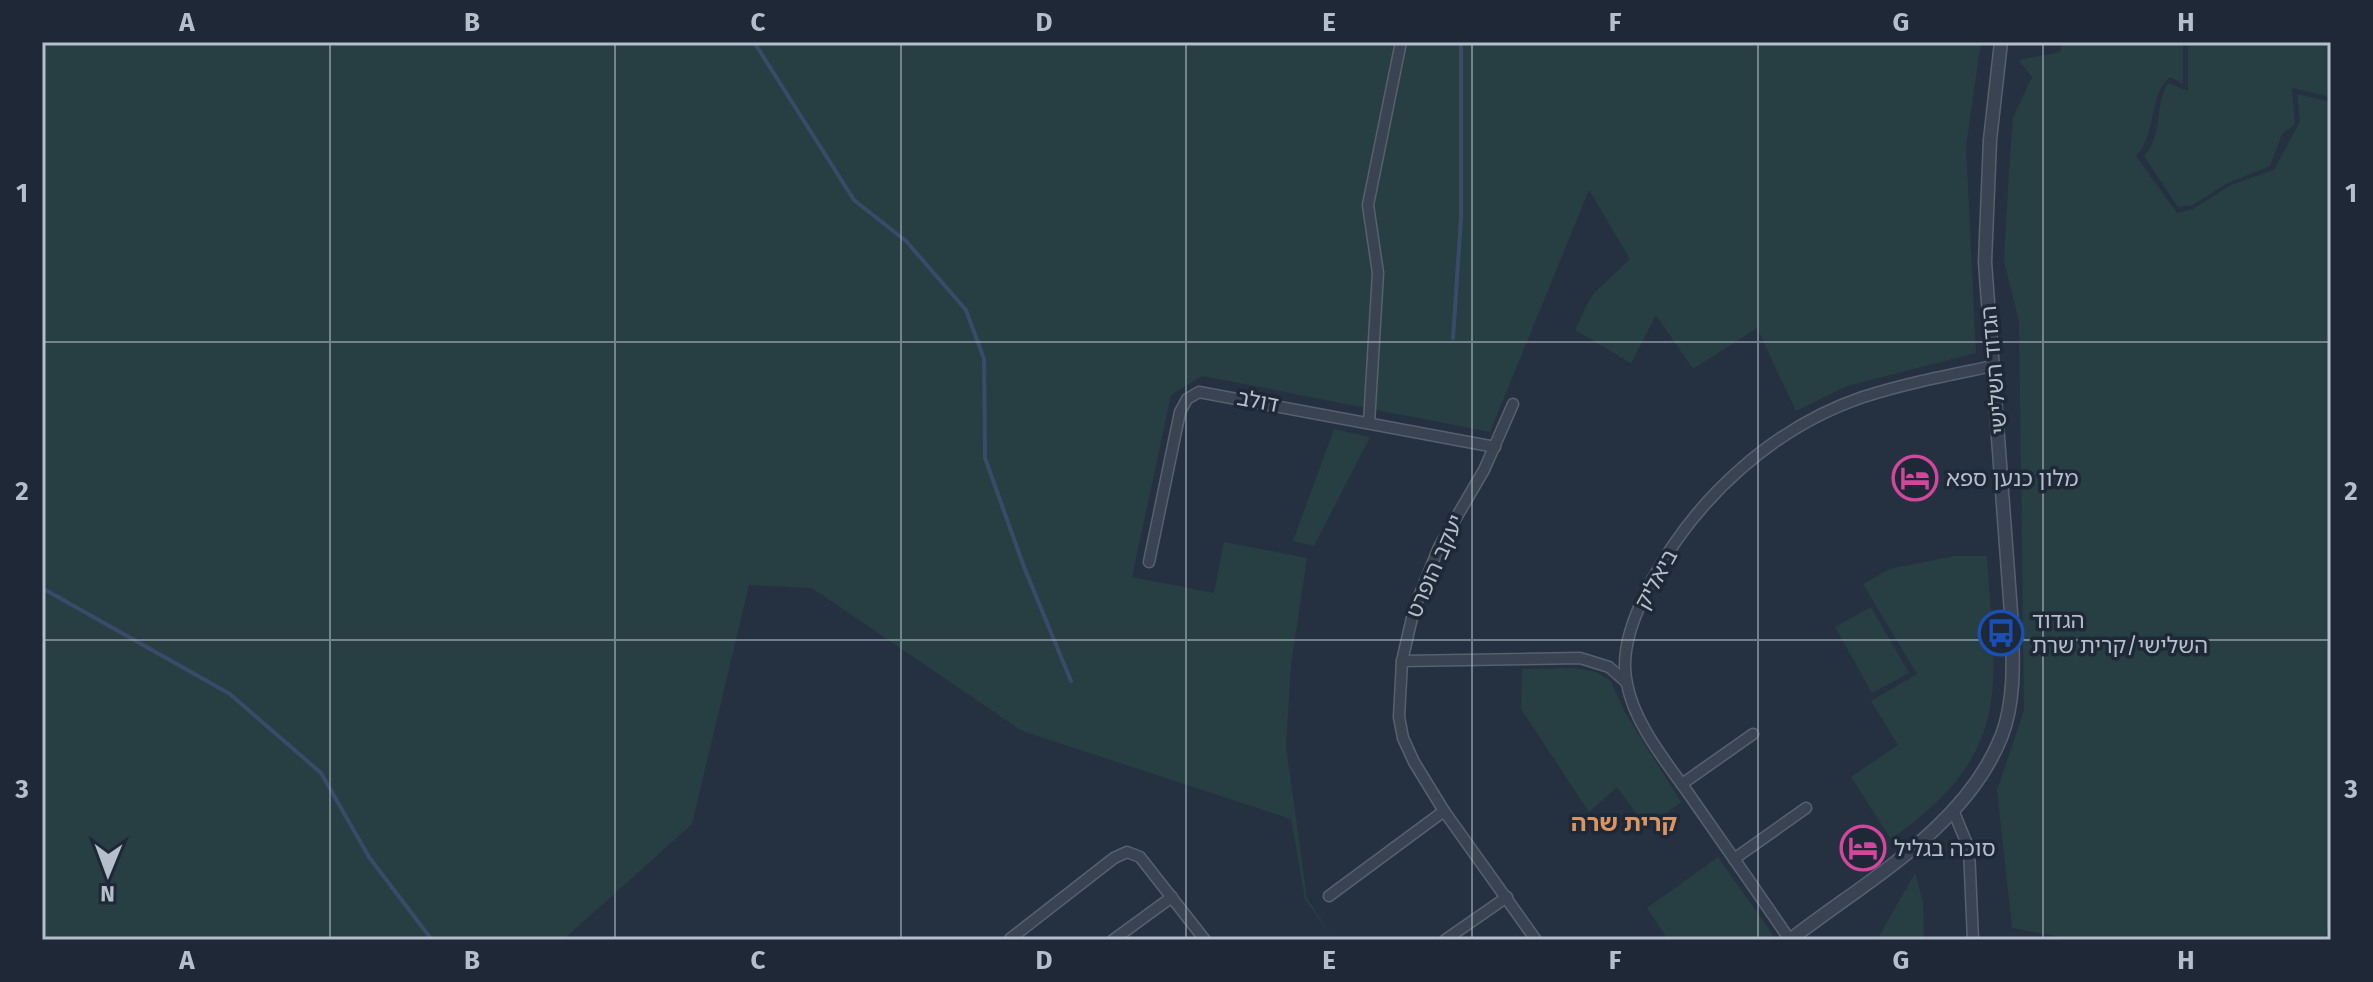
<svg xmlns="http://www.w3.org/2000/svg" width="2373" height="982" font-family="'Fira Sans','Noto Sans Hebrew',sans-serif">
  <rect width="100%" height="100%" fill="#253141"/>
  <g fill="#273f42">
    <polygon points="42,42 1981,42 1966,146 1976,353 1847,386 1796,411 1757,328 1693,369 1656,315 1631,363 1575,330 1592,295 1630,259 1589,190 1490,432 1202,376 1171,395 1132,577 1214,593 1224,542 1307,558 1291,665 1286,746 1307,898 1334,940 1305,899 1291,819 1022,731 812,588 749,585 692,824 563,940 42,940"/>
    <path d="M2062 42H2183V84L2170 77C2147 98 2158 132 2136 156L2177 213 2193 209 2231 185 2274 170 2300 121 2297 94 2331 102V919L2324 940H2077L2012 928 1997 790 2024 710 2019 321 2004 261 2009 169 2013 118 2032 77 2019 60 2060 52Z"/>
    <path d="M2188 42H2331V97L2292 88 2295 124 2282 134 2270 166 2228 183 2191 206 2178 207 2144 156C2163 138 2154 105 2168 83L2188 91Z"/>
    <polygon points="1334,429 1370,437 1314,546 1293,541"/>
    <path d="M1955 556H1987C1996 691 2014 752 1891 839L1851 777 1898 745 1871 701 1917 674 1863 584 1890 569Z"/>
    <polygon points="1871,607 1909,673 1872,693 1835,627"/>
    <polygon points="1576,668 1596,672 1611,681 1624,711 1681,802 1647,828 1617,787 1589,812 1521,709 1522,669"/>
    <polygon points="1718,857 1773,935 1766,940 1668,940 1647,908"/>
    <polygon points="1915,873 1923,902 1924,940 1877,940"/>
  </g>
  <g fill="none" stroke-linecap="round" stroke-linejoin="round">
    <g stroke="#384c69" stroke-width="4">
      <polyline points="754,42 854,200 906,241 966,310 984,359 985,458 1024,567 1071,681"/>
      <polyline points="1453,338 1461,218 1461,42"/>
      <polyline points="42,588 230,694 321,773 369,857 432,940"/>
    </g>
    <g stroke="#57616e" stroke-width="13">
      <g id="minor">
        <polyline points="1513,404 1484,470 1439,547 1414,609 1402,661 1399,717 1403,738 1414,762 1444,811 1536,940"/>
        <polyline points="1369,423 1378,273 1368,205 1401,42"/>
        <polyline points="1149,562 1180,412 1187,399 1199,392 1495,447"/>
        <polyline points="1402,661 1580,658 1609,667 1626,682"/>
        <polyline points="1682,784 1753,734"/>
        <polyline points="1953,810 1969,849 1973,940"/>
        <polyline points="1734,859 1806,808"/>
        <polyline points="1329,896 1444,811"/>
        <polyline points="1010,939 1114,858 1127,852 1140,857 1205,940"/>
        <polyline points="1113,940 1172,897"/>
        <polyline points="1445,940 1507,897"/>
        <path d="M1790 940C1758 893 1725 846 1693 800 1669 765 1635 726 1627 684 1619 649 1636 611 1652 580 1697 497 1774 427 1863 397 1906 383 1950 375 1993 366"/>
      </g>
    </g>
    <g stroke="#57616e" stroke-width="15">
      <path id="tertiary" d="M1790 940C1864 882 1966 828 2002 735 2015 700 2013 662 2012 626L1985 262 1990 140 2001 42"/>
    </g>
    <use href="#minor" stroke="#394351" stroke-width="10"/>
    <use href="#tertiary" stroke="#394351" stroke-width="12"/>
  </g>
  <path fill="none" stroke="#b5becb" stroke-width="2" stroke-opacity="0.55" d="M330 42V940M615 42V940M901 42V940M1186 42V940M1472 42V940M1758 42V940M2043 42V940M42 342H2331M42 640H2331"/>
  <defs>
    <g id="hotel-ring" transform="scale(2.3)"><circle r="9.5" fill="#1e2836" stroke="#d1479c" stroke-width="1.5"/><path d="M-6-4.5h1.5V1H6V5H4.5V3h-9V5H-6ZM-4 0a1.8 1.8 0 1 1 3.6 0ZM.5 0V-2.5h3Q6-2.5 6 0Z" fill="#d1479c"/></g>
    <g id="bus-ring" transform="scale(2.3)"><circle r="9.5" fill="#1e2836" stroke="#1a4fb4" stroke-width="1.5"/><path d="M-5-6H5V4H4V6H2V4H-2V6H-4V4H-5ZM-3.5-4V0h7V-4ZM-3.5 1.2v1.5H-2V1.2ZM2 1.2v1.5H3.5V1.2Z" fill="#1a4fb4"/></g>
  </defs>
  <g fill-rule="evenodd">
    <use href="#hotel-ring" x="1915" y="478"/>
    <use href="#bus-ring" x="2001" y="633"/>
    <use href="#hotel-ring" x="1863" y="848"/>
  </g>
  <g text-anchor="middle" dominant-baseline="central" stroke-width="7" stroke-linejoin="round" paint-order="stroke">
    <g font-size="22" fill="#b5becb" stroke="#1e2836">
      <text transform="translate(1994 370) rotate(-95)">הגדוד השלישי</text>
      <text transform="translate(1258 401) rotate(11)">דולב</text>
      <text transform="translate(1435 566) rotate(-66)">יעקב הופרט</text>
      <text transform="translate(1656 579) rotate(-61)">ביאליק</text>
    </g>
    <g font-size="22" fill="#b5becb" stroke="#1e2836" text-anchor="start">
      <text x="1946" y="478">מלון כנען ספא</text>
      <text x="2032" y="620">הגדוד<tspan x="2032" dy="25">השלישי/קרית שרת</tspan></text>
      <text x="1894" y="848">סוכה בגליל</text>
    </g>
    <g font-size="24" font-weight="bold" fill="#d99563" stroke="#1e2836">
      <text x="1624" y="823">קרית שרה</text>
    </g>
  </g>
  <rect width="2373" height="982" fill="none" stroke="#1e2836" stroke-width="88"/>
  <g transform="translate(108 874) rotate(181)" stroke="#1e2836" stroke-width="6" paint-order="stroke">
  <path d="M0-6L14 30L0 20L-14 30Z" fill="#b5becb"/>
  <text y="-12" font-size="22" font-weight="bold" text-anchor="middle" fill="#b5becb">N</text>
  </g>
  <rect x="44" y="44" width="2285" height="894" fill="none" stroke="#b5becb" stroke-width="3"/>
  <g font-size="26" text-anchor="middle" font-weight="bold" fill="#b5becb">
    <text x="187" y="31">A</text>
    <text x="472" y="31">B</text>
    <text x="758" y="31">C</text>
    <text x="1044" y="31">D</text>
    <text x="1329" y="31">E</text>
    <text x="1615" y="31">F</text>
    <text x="1901" y="31">G</text>
    <text x="2186" y="31">H</text>
    <text x="22" y="202">1</text>
    <text x="2351" y="202">1</text>
    <text x="22" y="500">2</text>
    <text x="2351" y="500">2</text>
    <text x="22" y="798">3</text>
    <text x="2351" y="798">3</text>
    <text x="187" y="969">A</text>
    <text x="472" y="969">B</text>
    <text x="758" y="969">C</text>
    <text x="1044" y="969">D</text>
    <text x="1329" y="969">E</text>
    <text x="1615" y="969">F</text>
    <text x="1901" y="969">G</text>
    <text x="2186" y="969">H</text>
  </g>
</svg>
